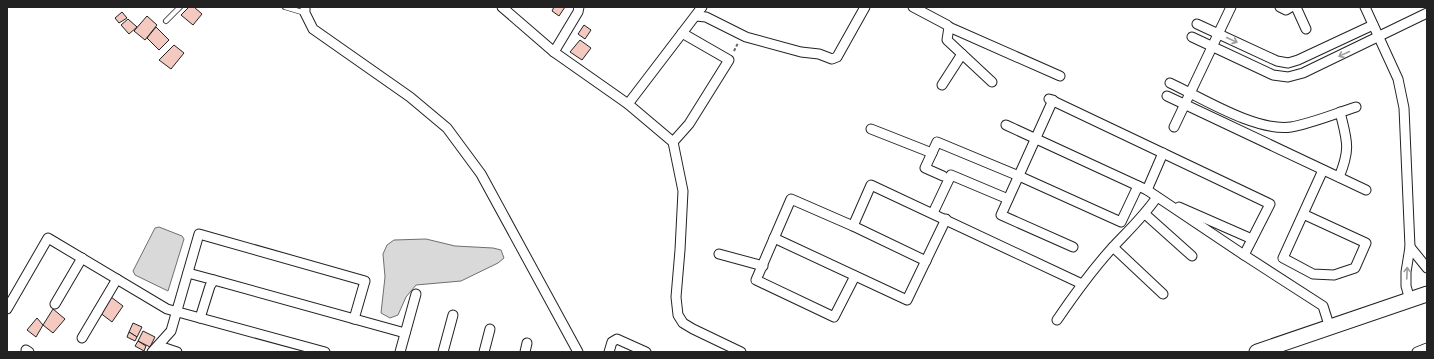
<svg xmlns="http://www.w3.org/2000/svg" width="1434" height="359" font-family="'DejaVu Sans',sans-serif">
  <rect width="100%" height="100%" fill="#fff"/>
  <g fill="#d9d9d9" stroke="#6f6f6f">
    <polygon points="159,227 182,236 184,239 168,291 135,275 133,271 155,228"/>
    <polygon points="426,239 455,246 493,248 501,250 504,258 498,263 461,281 416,285 406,297 398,315 390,318 381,313 385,277 383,254 387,245 394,240"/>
  </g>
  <g fill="#f3c9c0" stroke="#222">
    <polygon points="189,7 194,7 202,14 193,25 181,15"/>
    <polygon points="554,7 565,7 559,16 552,11"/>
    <polygon points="122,12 127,18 119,23 115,18"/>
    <polygon points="147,16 157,25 145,40 134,31"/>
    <polygon points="128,19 137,27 129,34 121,25"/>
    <polygon points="584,25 591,30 585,39 578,34"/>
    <polygon points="156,27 169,40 159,50 147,38"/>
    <polygon points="580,40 591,48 582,60 570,52"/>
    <polygon points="174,45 184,53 171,69 159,60"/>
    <polygon points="111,297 123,306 112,322 99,312"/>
    <polygon points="53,309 65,319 53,333 43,325"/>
    <polygon points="37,318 43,325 36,337 27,330"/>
    <polygon points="133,323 142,327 137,337 129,332"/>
    <polygon points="143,331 155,337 150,347 138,341"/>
    <polygon points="129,332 137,337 135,341 127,337"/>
    <polygon points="138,341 146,346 144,351 135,346"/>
  </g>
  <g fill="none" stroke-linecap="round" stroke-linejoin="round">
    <g stroke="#222" stroke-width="6">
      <g id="lane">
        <polyline points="285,7 305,13"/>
        <polyline points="166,21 180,7"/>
      </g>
    </g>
    <g stroke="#222" stroke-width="11">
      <g id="street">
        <polyline points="305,7 305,13 313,29 410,97 447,128 481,174 578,352"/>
        <polyline points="502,7 554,52 578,12 579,7"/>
        <polyline points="913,7 947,25 949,27 947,40 992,82"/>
        <polyline points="1280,7 1286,10 1291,7"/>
        <polyline points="1296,7 1306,29"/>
        <polyline points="1365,7 1398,79 1404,108 1410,247 1406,272 1406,286 1410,300"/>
        <polyline points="696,16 706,17 746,37 801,52 819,54 832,59 837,57 865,7"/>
        <polyline points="1197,24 1277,61 1288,63 1298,60 1373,25"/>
        <polyline points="949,27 1060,76"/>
        <polyline points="1192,37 1273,75 1288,77 1303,73 1427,13"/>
        <polyline points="554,52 628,104 673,142 689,124 729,60 682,33"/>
        <path d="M1170 83C1202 98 1256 132 1291 127 1310 124 1337 113 1356 107"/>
        <polyline points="942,85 962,54"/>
        <polyline points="1167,96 1366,190"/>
        <polyline points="1049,99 1270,204 1244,255 1323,306 1330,328"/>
        <polyline points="1053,100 1001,215 1073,247"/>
        <polyline points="628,104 702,7"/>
        <polyline points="1006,125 1147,190 1244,255"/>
        <polyline points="1174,127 1231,7"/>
        <polyline points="871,129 932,153"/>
        <polyline points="673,142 683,191 680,250 676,297 678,315 683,323 693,329 741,352"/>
        <polyline points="943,176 925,168 937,142 1019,176 1121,222 1138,186"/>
        <path d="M1339 177C1351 148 1347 141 1340 112"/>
        <polyline points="1147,190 1163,153"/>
        <polyline points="1179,207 1252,239"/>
        <polyline points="933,213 951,175 1008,199"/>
        <polyline points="1145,214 1192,256"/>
        <polyline points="1303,214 1366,243 1355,268 1334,275 1313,274 1283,258 1323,170"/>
        <polyline points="853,226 871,185 1082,284"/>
        <polyline points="774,238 907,300 946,219"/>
        <polyline points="1113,247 1163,294"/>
        <polyline points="1410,247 1427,268"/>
        <polyline points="719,254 763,266"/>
        <polyline points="188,273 214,280"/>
        <polyline points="855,276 834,317 756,280 791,199 853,226 926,261"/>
        <polyline points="55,304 82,258"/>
        <polyline points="7,309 48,238 167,309 325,352"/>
        <polyline points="200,318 210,286 214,280 405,333"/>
        <path d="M1057 320C1074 295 1092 270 1113 247 1128 231 1144 216 1157 197"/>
        <polyline points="82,338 117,279"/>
        <polyline points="159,346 177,352"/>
        <polyline points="26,350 29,352"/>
        <polyline points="152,352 171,331 199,234 365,281 354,319"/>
        <polyline points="400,352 416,294"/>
        <polyline points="443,352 453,315"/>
        <polyline points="484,352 490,329"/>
        <polyline points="525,352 527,343"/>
        <polyline points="609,352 612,342 617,339 646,352"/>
        <polyline points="1417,352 1427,348"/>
      </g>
    </g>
    <g stroke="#222" stroke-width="17">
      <polyline id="primary" points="1257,352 1427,294"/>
    </g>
    <polyline stroke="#646464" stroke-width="2" stroke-dasharray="3 2" stroke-linecap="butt" points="734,51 738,43"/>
    <use href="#lane" stroke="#fff" stroke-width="4.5"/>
    <use href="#street" stroke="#fff" stroke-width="9"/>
    <use href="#primary" stroke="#fff" stroke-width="15"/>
  </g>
  <defs><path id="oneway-shaft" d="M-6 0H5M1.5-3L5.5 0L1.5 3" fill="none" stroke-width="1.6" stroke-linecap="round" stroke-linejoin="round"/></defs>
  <g stroke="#9c9c9c">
    <use href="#oneway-shaft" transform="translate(1232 40) rotate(25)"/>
    <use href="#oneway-shaft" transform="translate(1344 54) rotate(155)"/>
    <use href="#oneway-shaft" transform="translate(1407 273) rotate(-88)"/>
  </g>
  <rect width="1434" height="359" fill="none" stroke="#222222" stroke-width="16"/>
</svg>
